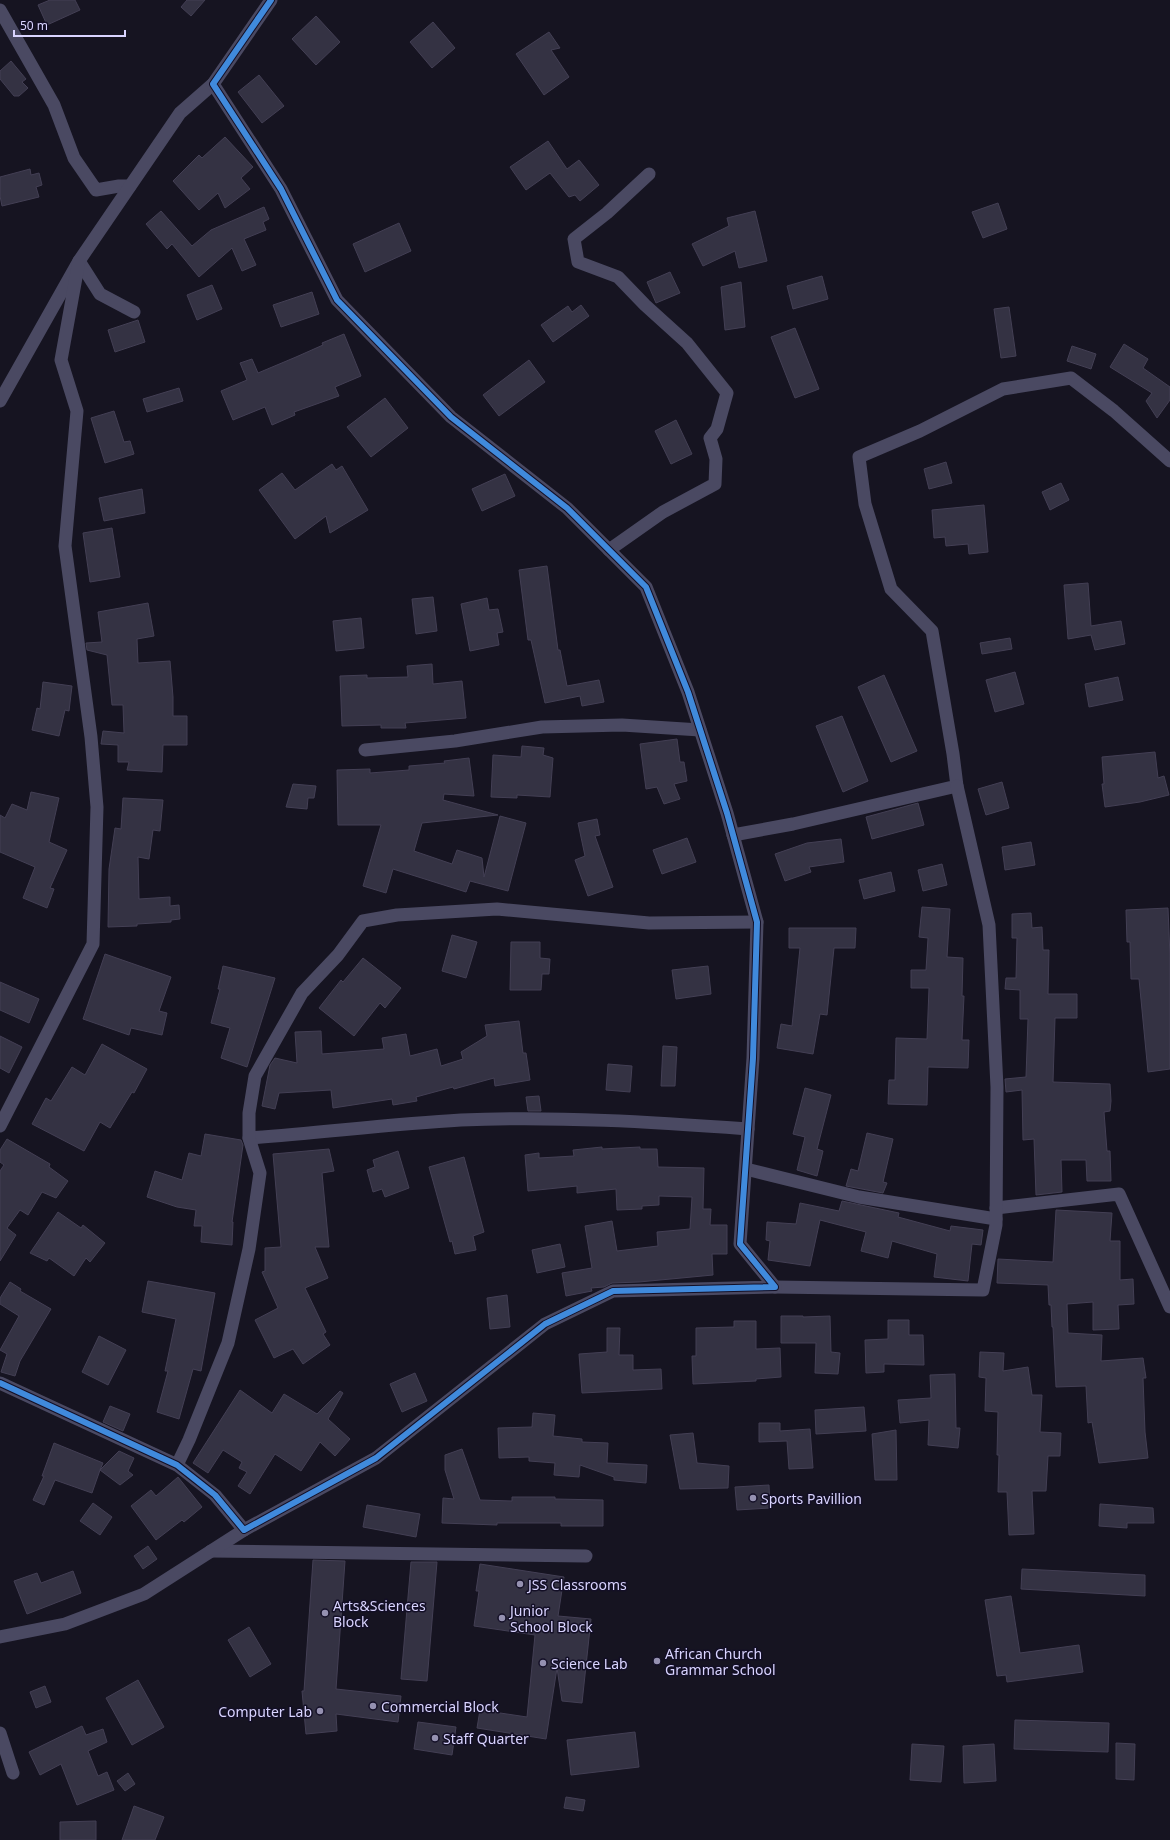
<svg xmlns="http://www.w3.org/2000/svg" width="1170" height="1840" font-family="'Noto Sans',sans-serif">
  <rect width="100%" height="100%" fill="#161421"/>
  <g fill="#343243" stroke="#433f54">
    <polygon points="50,0 75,0 80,10 47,25 38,5"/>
    <polygon points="187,0 205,0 191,16 181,7"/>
    <polygon points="316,16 340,42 316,65 292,39"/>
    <polygon points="433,22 455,48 432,68 410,42"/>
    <polygon points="549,32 560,48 551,50 569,77 544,95 516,54"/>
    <polygon points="11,61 26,79 22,82 28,88 19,96 14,96 0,79 0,71"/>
    <polygon points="259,75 284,106 262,123 238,92"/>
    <polygon points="225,137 253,167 241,178 250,189 225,208 218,193 199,210 173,181 199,155 202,158"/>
    <polygon points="548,141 567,169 579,160 599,185 580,201 575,195 569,197 550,173 526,190 510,167"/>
    <polygon points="30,169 31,175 39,173 42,185 36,187 39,197 2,206 0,196 0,177"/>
    <polygon points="998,203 1007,229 983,238 972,212"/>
    <polygon points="264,207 269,219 263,222 266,230 244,239 256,265 242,271 232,248 199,277 172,244 167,249 146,224 161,211 192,246 211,230"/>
    <polygon points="755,211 767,261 739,268 735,251 703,266 692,244 729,226 727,218"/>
    <polygon points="399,223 411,251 365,272 353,244"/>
    <polygon points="670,272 680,293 656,303 647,282"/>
    <polygon points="822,276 828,299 793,309 787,286"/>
    <polygon points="741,282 745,327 725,330 721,287"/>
    <polygon points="212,285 222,309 197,320 187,295"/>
    <polygon points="312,292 319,314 281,327 273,305"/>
    <polygon points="581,305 589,316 553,342 541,325 568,306 572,312"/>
    <polygon points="1009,307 1016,356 1001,358 994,309"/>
    <polygon points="138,320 145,342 115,352 108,330"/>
    <polygon points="795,328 819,389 795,398 771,337"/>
    <polygon points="344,334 361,376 335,387 339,396 294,412 295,415 272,425 265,407 233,420 221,391 247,380 240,363 252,359 258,373 296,357 323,345 322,343"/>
    <polygon points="1124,344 1148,359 1143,368 1170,387 1170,400 1157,418 1146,401 1152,393 1110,367"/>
    <polygon points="1072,346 1096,354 1091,369 1067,361"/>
    <polygon points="529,360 545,382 499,416 483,395"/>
    <polygon points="179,388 183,401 147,412 143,399"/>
    <polygon points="385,398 408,428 371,457 347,427"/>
    <polygon points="114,411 124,442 130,441 134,454 105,463 91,418"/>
    <polygon points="676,420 692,454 671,464 655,431"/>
    <polygon points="946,462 952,483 929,489 924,469"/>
    <polygon points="332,464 336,470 342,466 368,510 330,533 326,516 295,539 259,490 282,473 295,490"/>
    <polygon points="505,474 515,496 482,511 472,489"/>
    <polygon points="1061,483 1069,500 1050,510 1042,492"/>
    <polygon points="142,489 145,513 104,521 99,498"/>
    <polygon points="984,505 988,552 969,554 968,544 946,546 945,537 934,538 932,510"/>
    <polygon points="112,528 120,577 90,582 83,533"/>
    <polygon points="547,566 558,650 560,650 567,686 599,680 604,702 582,706 580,696 545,703 531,640 528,640 519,570"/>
    <polygon points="1088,583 1091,626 1121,621 1125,644 1095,650 1091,635 1068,639 1064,585"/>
    <polygon points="433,597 437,631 416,634 412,599"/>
    <polygon points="487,598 489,610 498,609 503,632 497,633 499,645 470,651 461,604"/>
    <polygon points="148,603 154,636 137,639 138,663 170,661 173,697 173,716 187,716 187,745 163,745 162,772 127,770 129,762 118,762 118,745 101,744 103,731 124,733 123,705 112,705 107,655 87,650 86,643 102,642 98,612"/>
    <polygon points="361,618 364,648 336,651 333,621"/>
    <polygon points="1010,638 1012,649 982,654 980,643"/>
    <polygon points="432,664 433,684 462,681 466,718 405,723 406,728 381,728 381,725 342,726 340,676 367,675 367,678 408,677 407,666"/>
    <polygon points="1015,672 1024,704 995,712 986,680"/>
    <polygon points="884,675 917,751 891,762 858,687"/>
    <polygon points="1118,677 1123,700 1089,707 1085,684"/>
    <polygon points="43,682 72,686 69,711 65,710 59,736 32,730 37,708 40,709"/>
    <polygon points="842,716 868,781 843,792 816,726"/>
    <polygon points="677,739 680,762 684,762 687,781 674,784 680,799 664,804 657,787 646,789 640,744"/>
    <polygon points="522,746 544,748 543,755 553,758 550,797 517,795 517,798 491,797 493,755 521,757"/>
    <polygon points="1155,752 1158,778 1164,776 1169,795 1140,802 1105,807 1102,784 1104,784 1102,757"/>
    <polygon points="469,758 474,796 444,794 443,800 498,815 422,823 414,851 452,864 457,850 482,858 484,877 500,816 526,823 508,891 470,881 466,892 393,869 386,893 363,886 381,825 338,825 337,770 370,769 370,773 409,770 409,766 445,763 444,761"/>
    <polygon points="1002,782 1009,808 986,815 978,789"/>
    <polygon points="293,784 316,786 314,798 308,798 307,809 286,807"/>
    <polygon points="31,792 59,798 49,842 67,850 50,888 54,889 47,908 23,898 35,867 0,852 0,815 5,818 12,804 27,810"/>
    <polygon points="123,798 163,800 160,831 153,830 149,859 138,857 139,899 170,897 170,906 179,905 180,919 171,920 171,922 137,924 137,926 108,927 109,869 115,828 121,829"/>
    <polygon points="918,803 924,825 872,839 866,817"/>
    <polygon points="597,819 600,835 595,836 613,887 588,896 575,860 585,856 578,823"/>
    <polygon points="687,838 696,862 662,874 653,850"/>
    <polygon points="841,839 844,862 809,867 811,872 785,881 775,854 807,843"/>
    <polygon points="1031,842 1035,865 1005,870 1002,847"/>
    <polygon points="942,864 947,885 923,891 918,870"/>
    <polygon points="891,872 895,891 864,899 859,880"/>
    <polygon points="922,907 950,909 947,957 963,958 962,996 964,996 962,1040 969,1040 968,1068 928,1067 927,1105 888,1104 889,1080 895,1080 896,1038 927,1039 929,988 911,988 911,970 926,970 928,938 919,937"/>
    <polygon points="1168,908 1170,957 1170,1069 1148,1072 1139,979 1131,979 1130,942 1127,942 1126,910"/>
    <polygon points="1031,913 1032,928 1042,927 1043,950 1049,950 1048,994 1077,994 1077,1018 1055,1018 1053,1082 1110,1084 1111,1101 1110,1111 1104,1112 1107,1151 1110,1151 1111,1181 1087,1181 1086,1160 1061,1160 1062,1192 1036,1195 1034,1139 1023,1140 1022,1090 1006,1092 1005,1079 1026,1077 1028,1019 1020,1019 1020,990 1005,989 1006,978 1016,978 1017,938 1012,938 1012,914"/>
    <polygon points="789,928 856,928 855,948 834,948 827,1015 820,1014 813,1054 777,1048 781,1024 792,1026 800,948 789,948"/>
    <polygon points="452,935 477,942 466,978 442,971"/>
    <polygon points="511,942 540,942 540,958 550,959 549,974 542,974 541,990 510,990"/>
    <polygon points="105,954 171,977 159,1011 167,1013 162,1035 131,1028 129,1035 83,1019"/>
    <polygon points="363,958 401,988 385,1008 380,1003 354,1036 319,1008 341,980 343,982"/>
    <polygon points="223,966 275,978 247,1067 221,1058 230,1028 211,1023 220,989 218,989"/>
    <polygon points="708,966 711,994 676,999 672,970"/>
    <polygon points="0,982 39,999 29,1023 0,1010"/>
    <polygon points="519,1021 523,1053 526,1053 530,1080 495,1086 494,1078 454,1089 453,1087 416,1097 417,1101 393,1105 392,1099 333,1108 331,1090 279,1093 275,1109 262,1106 270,1065 275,1058 297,1063 295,1032 321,1031 322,1054 384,1049 382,1038 406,1034 410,1056 437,1049 441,1066 463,1059 461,1052 487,1036 485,1025"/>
    <polygon points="0,1036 22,1047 9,1073 0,1068"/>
    <polygon points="102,1044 147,1069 134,1093 132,1092 110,1128 100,1122 84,1151 32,1124 46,1098 51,1101 72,1067 85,1075"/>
    <polygon points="663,1046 677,1047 675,1086 661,1086"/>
    <polygon points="608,1064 632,1066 630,1092 606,1090"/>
    <polygon points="805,1088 831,1095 817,1149 823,1151 817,1176 797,1170 805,1137 793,1134"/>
    <polygon points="539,1096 541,1111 528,1111 526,1097"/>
    <polygon points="867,1133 893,1139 883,1182 887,1183 883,1193 846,1186 851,1169 858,1171"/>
    <polygon points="205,1134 241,1140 243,1145 232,1222 233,1222 232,1245 201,1242 202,1226 194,1226 196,1210 177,1207 147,1197 155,1171 182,1180 189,1153 201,1156"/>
    <polygon points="7,1139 50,1164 49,1167 68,1181 56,1198 42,1192 28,1215 20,1210 7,1228 16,1235 0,1261 0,1171 4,1165 0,1162 0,1150"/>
    <polygon points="602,1147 602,1149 640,1147 640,1149 657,1149 658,1167 704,1168 703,1209 711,1209 710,1225 727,1225 727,1254 712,1254 713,1275 639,1282 612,1283 604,1287 591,1288 592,1291 566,1296 562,1273 592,1268 585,1226 612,1221 617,1251 658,1246 657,1232 690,1229 692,1197 659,1196 659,1205 642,1206 642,1209 617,1210 616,1189 577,1193 577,1186 528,1191 525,1155 539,1153 539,1158 574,1156 573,1150"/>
    <polygon points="329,1149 334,1171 322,1173 329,1247 315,1247 328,1278 305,1288 326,1332 323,1334 330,1345 303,1364 293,1349 274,1358 255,1320 278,1308 262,1272 265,1271 265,1248 281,1247 273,1154"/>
    <polygon points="398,1151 409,1188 385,1197 382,1189 373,1192 367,1170 375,1167 373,1160"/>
    <polygon points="464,1157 484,1232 473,1236 476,1250 455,1254 452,1241 450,1242 429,1167"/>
    <polygon points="842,1201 899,1213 898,1217 950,1231 951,1226 983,1230 981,1245 972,1244 968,1281 934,1277 937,1254 892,1241 888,1258 861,1251 866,1232 820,1220 810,1266 768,1260 770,1241 766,1240 767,1222 796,1224 800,1203 839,1211"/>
    <polygon points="1056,1210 1112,1213 1110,1241 1120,1241 1120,1280 1133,1279 1134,1304 1118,1305 1119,1329 1093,1330 1093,1302 1067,1304 1068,1333 1102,1335 1101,1361 1143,1358 1146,1378 1143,1378 1145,1432 1148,1458 1099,1463 1092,1422 1088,1423 1086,1386 1056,1387 1053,1327 1052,1327 1051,1305 1049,1305 1048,1285 997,1283 998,1259 1053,1262"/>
    <polygon points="58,1212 81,1228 83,1225 105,1243 90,1262 86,1258 74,1276 49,1258 47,1261 30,1253"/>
    <polygon points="560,1244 565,1267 537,1273 532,1250"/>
    <polygon points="148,1281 215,1293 201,1371 193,1369 179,1419 157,1412 168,1371 165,1371 176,1319 142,1312"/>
    <polygon points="10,1282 21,1289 20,1291 51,1309 20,1361 15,1376 1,1372 7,1354 0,1350 19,1316 0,1304 0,1298"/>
    <polygon points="507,1295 510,1327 490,1329 487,1298"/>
    <polygon points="781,1316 803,1316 803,1317 830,1316 831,1352 840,1353 838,1374 815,1373 816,1343 781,1343"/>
    <polygon points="888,1320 909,1320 909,1335 923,1335 924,1365 884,1364 884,1372 866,1373 865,1340 888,1339"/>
    <polygon points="734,1321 756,1321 756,1349 780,1348 781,1377 756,1379 756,1381 693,1384 692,1356 696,1356 696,1328 734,1327"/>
    <polygon points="607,1328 620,1328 619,1355 633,1355 633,1370 661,1369 662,1389 582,1393 579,1354 607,1352"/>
    <polygon points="99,1336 126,1350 108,1385 82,1372"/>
    <polygon points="980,1352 1004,1353 1003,1371 1028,1367 1032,1395 1042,1395 1040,1432 1061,1433 1060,1456 1048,1456 1046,1491 1032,1491 1034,1534 1009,1535 1007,1492 998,1492 999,1455 997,1455 998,1412 985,1411 986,1378 979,1377"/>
    <polygon points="415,1373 427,1401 402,1412 390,1384"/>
    <polygon points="955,1374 956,1428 960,1428 958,1448 928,1445 929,1420 900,1423 898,1400 931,1398 930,1375"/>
    <polygon points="240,1390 272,1413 284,1394 317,1414 340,1391 343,1393 328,1419 350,1439 335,1456 320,1442 301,1471 275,1454 250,1494 238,1486 247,1472 239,1468 242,1462 223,1450 208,1473 193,1463"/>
    <polygon points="110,1406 130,1414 123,1431 103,1422"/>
    <polygon points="864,1407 866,1431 816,1434 815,1410"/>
    <polygon points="533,1413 555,1415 553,1436 582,1439 582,1442 608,1443 607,1463 647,1465 646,1483 614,1480 614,1477 580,1465 579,1477 554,1475 555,1463 529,1461 529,1457 499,1458 498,1428 532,1427"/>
    <polygon points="759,1423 780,1423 780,1431 810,1429 813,1468 789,1469 787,1441 759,1442"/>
    <polygon points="896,1430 897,1480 875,1480 872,1434"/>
    <polygon points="693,1433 697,1463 729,1466 728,1488 680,1489 670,1435"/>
    <polygon points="54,1443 103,1463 100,1470 119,1451 134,1458 128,1471 133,1475 120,1485 100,1470 92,1493 55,1480 44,1505 33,1500 44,1476 42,1476"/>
    <polygon points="462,1449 480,1500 512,1501 512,1497 555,1497 555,1499 603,1500 603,1526 561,1526 561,1523 497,1523 497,1525 442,1523 443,1498 454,1499 445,1470 445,1455"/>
    <polygon points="178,1477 202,1507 184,1522 182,1520 156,1540 131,1506 151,1490 156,1496"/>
    <polygon points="769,1485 770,1508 737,1510 735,1487"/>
    <polygon points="93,1503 112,1517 100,1535 80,1521"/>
    <polygon points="1100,1504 1153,1508 1154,1523 1127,1523 1127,1528 1099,1526"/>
    <polygon points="367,1505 420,1514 416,1537 363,1527"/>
    <polygon points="148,1546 157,1559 143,1569 134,1556"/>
    <polygon points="313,1560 345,1561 336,1689 401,1696 398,1722 336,1714 337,1731 306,1734 302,1691 304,1691"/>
    <polygon points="411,1562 437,1562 427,1681 401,1679"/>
    <polygon points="480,1564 564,1577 558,1616 591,1619 582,1703 562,1701 557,1668 546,1739 477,1728 480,1710 527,1717 535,1635 474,1626 479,1591 476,1591"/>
    <polygon points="1022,1569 1145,1575 1145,1596 1021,1589"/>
    <polygon points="73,1571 81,1593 27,1614 14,1581 37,1573 41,1583"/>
    <polygon points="1011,1596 1020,1653 1079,1645 1083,1672 1007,1682 1006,1675 997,1676 985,1600"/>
    <polygon points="249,1627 271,1664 250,1677 228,1640"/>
    <polygon points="138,1680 164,1727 132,1745 106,1698"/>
    <polygon points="45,1686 51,1702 36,1708 30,1692"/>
    <polygon points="1015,1720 1109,1723 1108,1752 1014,1749"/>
    <polygon points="418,1722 456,1727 452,1755 414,1749"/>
    <polygon points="82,1726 86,1735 103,1729 107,1742 88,1751 98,1776 107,1772 114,1790 77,1805 61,1764 40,1775 29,1752"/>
    <polygon points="635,1732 639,1767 571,1775 567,1740"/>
    <polygon points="1116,1743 1135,1744 1134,1780 1116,1779"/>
    <polygon points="912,1744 944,1746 941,1782 910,1780"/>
    <polygon points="994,1744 996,1781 964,1783 963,1746"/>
    <polygon points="128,1773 135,1784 125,1791 117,1781"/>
    <polygon points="566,1797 585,1800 583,1811 564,1808"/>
    <polygon points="134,1806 164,1817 155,1840 122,1840"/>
    <polygon points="96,1821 96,1840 60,1840 60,1822"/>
  </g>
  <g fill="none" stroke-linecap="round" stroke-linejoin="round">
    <g stroke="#4a4962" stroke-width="13">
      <polyline points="0,10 54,105 74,158 96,190 119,186 130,186"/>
      <polyline points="0,401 79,261 100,294 134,312"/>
      <polyline points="609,550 663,512 715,484 716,459 710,438 717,429 727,393 687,343 645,305 618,277 578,262 574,239 607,213 649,174"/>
      <polyline points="365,750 455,741 542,727 622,725 700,730"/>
      <polyline points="733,835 793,824 957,786 953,754 932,631 891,589 865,504 859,457 920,431 1003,389 1071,378 1114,411 1170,461"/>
      <polyline points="0,1126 93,944 97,807 91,737 65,546 77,411 61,360 79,261 180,113 213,84"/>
      <path d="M249 1138C320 1133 390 1124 461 1120 556 1116 653 1122 748 1129"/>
      <polyline points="746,1169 859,1197 996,1219"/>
      <polyline points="996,1208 1119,1194 1170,1307"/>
      <polyline points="775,1287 983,1290 996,1225 997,1087 989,925 957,786"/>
      <polyline points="0,1383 177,1465 215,1495 244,1530 376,1458 545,1324 613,1291 775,1287 740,1244 753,1058 757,922 727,813 688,692 646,587 567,508 451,417 337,300 281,189 213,84 271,0"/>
      <polyline points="177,1465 189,1440 228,1343 249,1249 260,1173 249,1138 249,1113 255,1076 302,993 338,955 363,921 397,915 497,909 649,923 757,922"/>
      <polyline points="211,1551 586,1556"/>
      <polyline points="0,1637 65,1624 144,1594 244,1530"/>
      <polyline points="0,1733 13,1773"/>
    </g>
    <g stroke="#130f26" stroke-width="8">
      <polyline id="cycleway" points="0,1383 177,1465 215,1495 244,1530 376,1458 545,1324 613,1291 775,1287 740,1244 753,1058 757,922 727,813 688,692 646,587 567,508 451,417 337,300 281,189 213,84 271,0"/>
    </g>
    <use href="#cycleway" stroke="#408adc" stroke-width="6"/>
  </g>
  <g fill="#9591b1" stroke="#130f26" stroke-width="1.5">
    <circle cx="753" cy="1498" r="4"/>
    <circle cx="520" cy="1584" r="4"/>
    <circle cx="325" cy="1613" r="4"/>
    <circle cx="502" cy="1618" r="4"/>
    <circle cx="657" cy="1661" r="4"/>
    <circle cx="543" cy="1663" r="4"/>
    <circle cx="373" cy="1706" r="4"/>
    <circle cx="320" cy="1711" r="4"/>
    <circle cx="435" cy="1738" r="4"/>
  </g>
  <g text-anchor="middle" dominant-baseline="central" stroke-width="3" stroke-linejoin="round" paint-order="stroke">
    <g font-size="14" fill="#d9d4ff" stroke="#130f26" text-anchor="start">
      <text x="761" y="1498">Sports Pavillion</text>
      <text x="528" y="1584">JSS Classrooms</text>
      <text x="333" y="1605">Arts&amp;Sciences<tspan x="333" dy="16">Block</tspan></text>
      <text x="510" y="1610">Junior<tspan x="510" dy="16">School Block</tspan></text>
      <text x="665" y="1653">African Church<tspan x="665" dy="16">Grammar School</tspan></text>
      <text x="551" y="1663">Science Lab</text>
      <text x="381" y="1706">Commercial Block</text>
      <text x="312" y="1711" text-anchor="end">Computer Lab</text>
      <text x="443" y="1738">Staff Quarter</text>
    </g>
  </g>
  <path d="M14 30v6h111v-6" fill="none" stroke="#d9d4ff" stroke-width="2"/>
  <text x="20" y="30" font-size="12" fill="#d9d4ff" stroke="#130f26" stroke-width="3" paint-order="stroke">50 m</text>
</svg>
